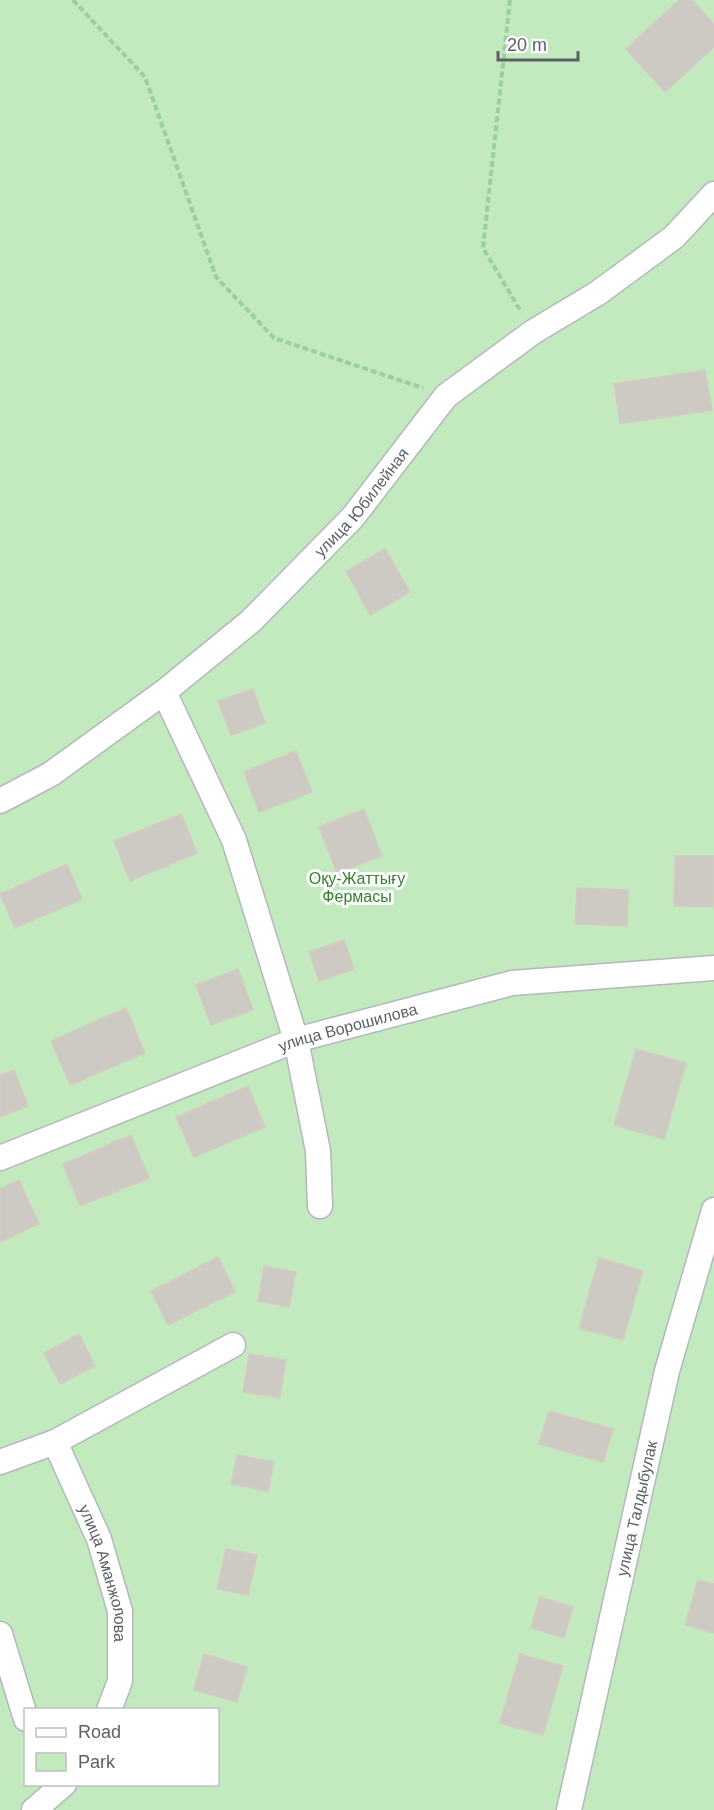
<svg xmlns="http://www.w3.org/2000/svg" width="714" height="1810" font-family="Helvetica,sans-serif">
  <rect width="100%" height="100%" fill="#f0ece4"/>
  <path fill="#c3e9be" fill-rule="evenodd" d="M0 0H714V1810H0ZM26 1710H218V1784H26Z"/>
  <g fill="#cdc9c3" stroke="#d5ccc1" stroke-width="1.5">
    <polygon points="679,0 692,0 714,24 714,47 665,92 626,49"/>
    <polygon points="705,370 712,410 620,424 614,384"/>
    <polygon points="385,549 410,592 370,615 346,571"/>
    <polygon points="253,689 265,723 231,735 218,701"/>
    <polygon points="296,751 312,792 259,812 244,772"/>
    <polygon points="364,809 382,856 337,873 319,827"/>
    <polygon points="181,814 197,853 130,881 114,841"/>
    <polygon points="675,856 714,856 713,907 674,906"/>
    <polygon points="67,864 82,899 15,928 0,894"/>
    <polygon points="577,888 628,890 627,926 575,924"/>
    <polygon points="344,940 354,969 319,981 309,952"/>
    <polygon points="238,969 253,1010 211,1025 196,985"/>
    <polygon points="126,1008 145,1053 70,1085 51,1041"/>
    <polygon points="636,1049 686,1063 664,1139 614,1125"/>
    <polygon points="14,1070 28,1106 0,1117 0,1075"/>
    <polygon points="248,1086 265,1127 194,1157 176,1117"/>
    <polygon points="131,1135 149,1178 80,1206 63,1164"/>
    <polygon points="19,1180 39,1224 0,1242 0,1189"/>
    <polygon points="218,1257 235,1292 168,1325 151,1291"/>
    <polygon points="599,1258 643,1271 623,1340 579,1328"/>
    <polygon points="264,1266 296,1272 289,1307 258,1301"/>
    <polygon points="79,1334 95,1366 60,1384 44,1353"/>
    <polygon points="249,1354 286,1360 280,1398 243,1392"/>
    <polygon points="549,1411 613,1429 603,1462 539,1444"/>
    <polygon points="237,1455 274,1462 268,1491 231,1484"/>
    <polygon points="226,1549 257,1555 248,1595 217,1589"/>
    <polygon points="698,1580 714,1584 714,1633 685,1625"/>
    <polygon points="540,1597 573,1607 564,1638 531,1628"/>
    <polygon points="204,1654 247,1667 237,1702 194,1690"/>
    <polygon points="520,1654 563,1666 543,1735 500,1723"/>
  </g>
  <g fill="none" stroke-linecap="round" stroke-linejoin="round">
    <g stroke="#b4b8bc" stroke-width="27">
      <g id="minor">
        <polyline points="164,692 234,840 296,1040 318,1151 320,1206"/>
        <path id="s1" d="M0 801 51 774 164 692 251 621 353 517 446 396 533 332 598 293 674 237 714 194"/>
        <path id="s2" d="M0 1158 296 1040 512 983 714 968"/>
        <path id="s3" d="M55 1442 99 1539 120 1611V1681L109 1710"/>
        <polyline points="0,1462 55,1442 233,1345"/>
        <polyline points="0,1634 26,1719"/>
        <polyline points="34,1810 64,1784"/>
        <path id="s4" d="M569 1810 667 1371 714 1210"/>
      </g>
    </g>
    <g stroke="#99d0a1" stroke-width="4" stroke-dasharray="6 3" stroke-linecap="butt">
      <polyline points="73,0 145,77 216,277 274,338 423,388"/>
      <polyline points="510,0 483,248 520,310"/>
    </g>
    <use href="#minor" stroke="#fff" stroke-width="24"/>
  </g>
  <g text-anchor="middle" dominant-baseline="central" stroke-width="6" stroke-linejoin="round" paint-order="stroke">
    <g font-size="16" fill="#5c6166" stroke="#fff">
      <text stroke="none"><textPath href="#s1" startOffset="472">улица Юбилейная</textPath></text>
      <text stroke="none"><textPath href="#s2" startOffset="372">улица Ворошилова</textPath></text>
      <text stroke="none"><textPath href="#s4" startOffset="309">улица Талдыбулак</textPath></text>
      <text stroke="none"><textPath href="#s3" startOffset="141">улица Аманжолова</textPath></text>
    </g>
    <g font-size="16" fill="#33842d" stroke="#fff">
      <text x="357" y="878">Оқу-Жаттығу<tspan x="357" dy="18">Фермасы</tspan></text>
    </g>
  </g>
  <rect x="24" y="1708" width="195" height="78" fill="#ffffff" stroke="#bec0c2" stroke-width="1.5"/>
  <rect x="36" y="1728" width="30" height="9" fill="#ffffff" stroke="#bec0c2" stroke-width="1.5"/>
  <text x="78" y="1738" font-size="18" fill="#5c6166">Road</text>
  <rect x="36" y="1753" width="30" height="18" fill="#c3e9be" stroke="#bec0c2" stroke-width="1.5"/>
  <text x="78" y="1768" font-size="18" fill="#5c6166">Park</text>
  <path d="M498 51v9h80v-9" fill="none" stroke="#5c6166" stroke-width="3"/>
  <text x="507" y="51" font-size="18" fill="#5c6166" stroke="#ffffff" stroke-width="4.5" paint-order="stroke">20 m</text>
</svg>
